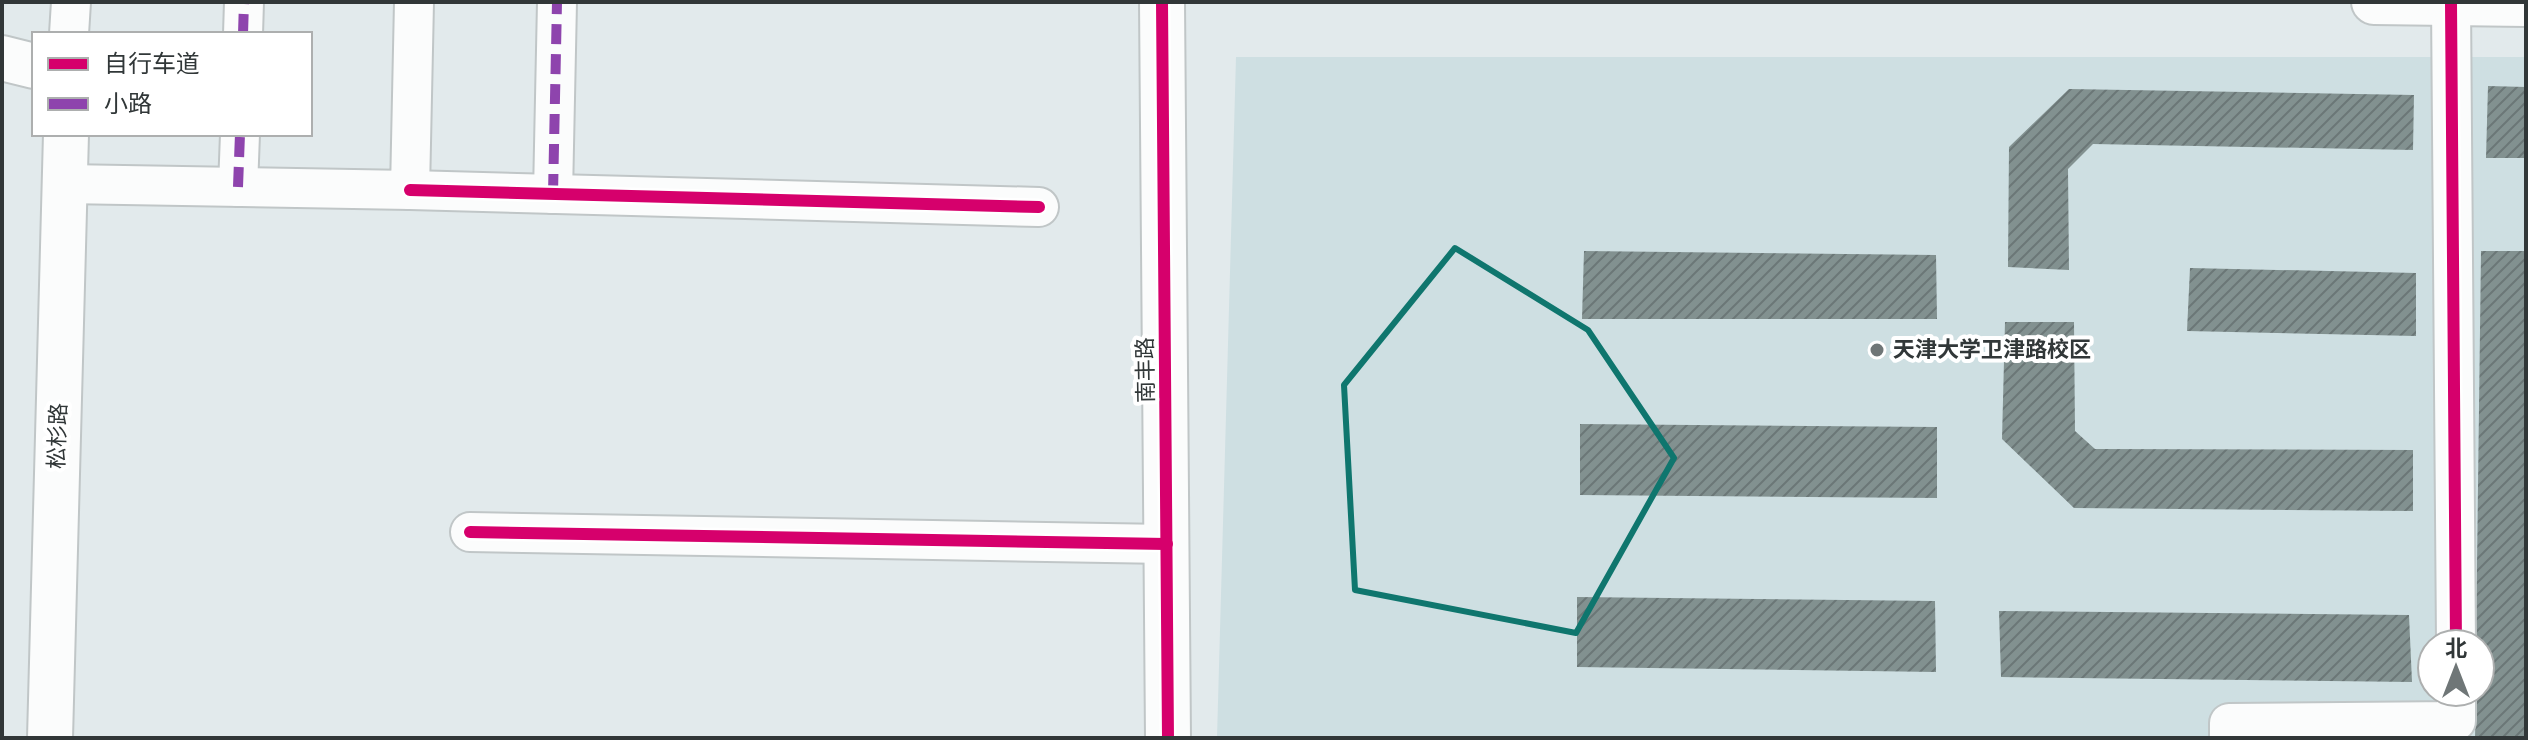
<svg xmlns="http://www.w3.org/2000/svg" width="2528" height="740" font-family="'Varela Round','Noto Sans SC',sans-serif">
  <defs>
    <pattern id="building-hatch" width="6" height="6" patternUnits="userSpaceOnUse" patternTransform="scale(2)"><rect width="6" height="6" fill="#829190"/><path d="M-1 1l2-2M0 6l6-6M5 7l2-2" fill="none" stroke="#6b7777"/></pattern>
  </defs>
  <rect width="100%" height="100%" fill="#e2eaec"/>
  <path fill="#cedfe2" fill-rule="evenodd" d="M1236 57H2526V738H1217ZM2432 644H2480V692H2432Z"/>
  <g fill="url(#building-hatch)">
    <polygon points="2488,86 2526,87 2526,158 2486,158"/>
    <polygon points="2069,89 2414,95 2413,150 2093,144 2068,169 2069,270 2008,267 2009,147"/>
    <polygon points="1584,251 1936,255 1937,319 1582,319"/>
    <polygon points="2481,251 2526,251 2526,738 2475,738 2476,692 2480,692 2480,644 2476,644"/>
    <polygon points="2190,268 2416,273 2416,336 2187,331"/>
    <polygon points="2005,322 2074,322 2075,431 2095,449 2413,450 2413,511 2074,508 2002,439"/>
    <polygon points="1580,424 1937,427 1937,498 1580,495"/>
    <polygon points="1577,597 1935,601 1936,672 1577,667"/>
    <polygon points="1999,611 2409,615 2412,682 2001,677"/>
  </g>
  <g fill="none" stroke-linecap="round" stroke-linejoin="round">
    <g stroke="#c0c6c7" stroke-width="42">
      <g id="street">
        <polyline points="2451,3 2456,644"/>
        <polyline points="69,34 71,2"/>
        <polyline points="243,34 244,2"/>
        <polyline points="65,184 410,190 414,2"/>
        <polyline points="238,187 240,134"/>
        <polyline points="410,190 1039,207"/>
        <polyline points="553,194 557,2"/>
        <polyline points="470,532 1167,544"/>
        <polyline points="2229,738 2229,723 2456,721 2456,692"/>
      </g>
    </g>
    <g stroke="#c0c6c7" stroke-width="48">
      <g id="secondary">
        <polyline points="1162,2 1168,738"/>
        <polyline points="2374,2 2526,4"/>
        <polyline points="2,58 34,66"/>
        <polyline points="50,738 66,134"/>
      </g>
    </g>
    <use href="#street" stroke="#fbfcfc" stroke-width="38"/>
    <use href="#secondary" stroke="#fbfcfc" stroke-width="44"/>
    <g stroke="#8e44ad" stroke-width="10" stroke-dasharray="20 10" stroke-linecap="butt">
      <polyline points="243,34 244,2"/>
      <polyline points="238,187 240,134"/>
      <polyline points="553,194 557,2"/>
    </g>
    <g stroke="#fff" stroke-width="17">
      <g id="cycleway">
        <polyline points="1162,2 1168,738"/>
        <polyline points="2451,3 2456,644"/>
        <polyline points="410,190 1039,207"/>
        <polyline points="470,532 1167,544"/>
      </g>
    </g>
    <use href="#cycleway" stroke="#d6006c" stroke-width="12"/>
  </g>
  <path fill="none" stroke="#0f766e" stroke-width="6" stroke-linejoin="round" d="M1455 248 1588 330 1674 458 1576 633 1355 590 1344 385Z"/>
  <circle fill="#6f7677" stroke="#fff" stroke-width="3" cx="1877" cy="350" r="8"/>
  <g text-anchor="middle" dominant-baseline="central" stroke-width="8" stroke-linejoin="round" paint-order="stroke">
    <g font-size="22" font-weight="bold" fill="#313738" stroke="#fff" text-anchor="start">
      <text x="1893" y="350">天津大学卫津路校区</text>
    </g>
    <g font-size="22" fill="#313738" stroke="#fff">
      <text transform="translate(1146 370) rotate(-91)">南丰路</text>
      <text transform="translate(58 436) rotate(-88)">松杉路</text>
    </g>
  </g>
  <rect width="2528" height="740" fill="none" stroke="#313738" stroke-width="8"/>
  <rect x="32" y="32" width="280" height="104" fill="#ffffff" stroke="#adafaf" stroke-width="2"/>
  <rect x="48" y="58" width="40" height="12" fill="#d6006c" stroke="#adafaf" stroke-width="2"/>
  <text x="104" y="72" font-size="24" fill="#313738">自行车道</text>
  <rect x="48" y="98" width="40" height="12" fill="#8e44ad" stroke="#adafaf" stroke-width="2"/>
  <text x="104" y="112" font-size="24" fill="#313738">小路</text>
  <g transform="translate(2456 668)"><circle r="38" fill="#ffffff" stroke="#adafaf" stroke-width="2"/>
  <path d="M0-6L14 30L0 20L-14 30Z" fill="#6f7677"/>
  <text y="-12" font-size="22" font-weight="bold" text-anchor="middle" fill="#313738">北</text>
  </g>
</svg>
